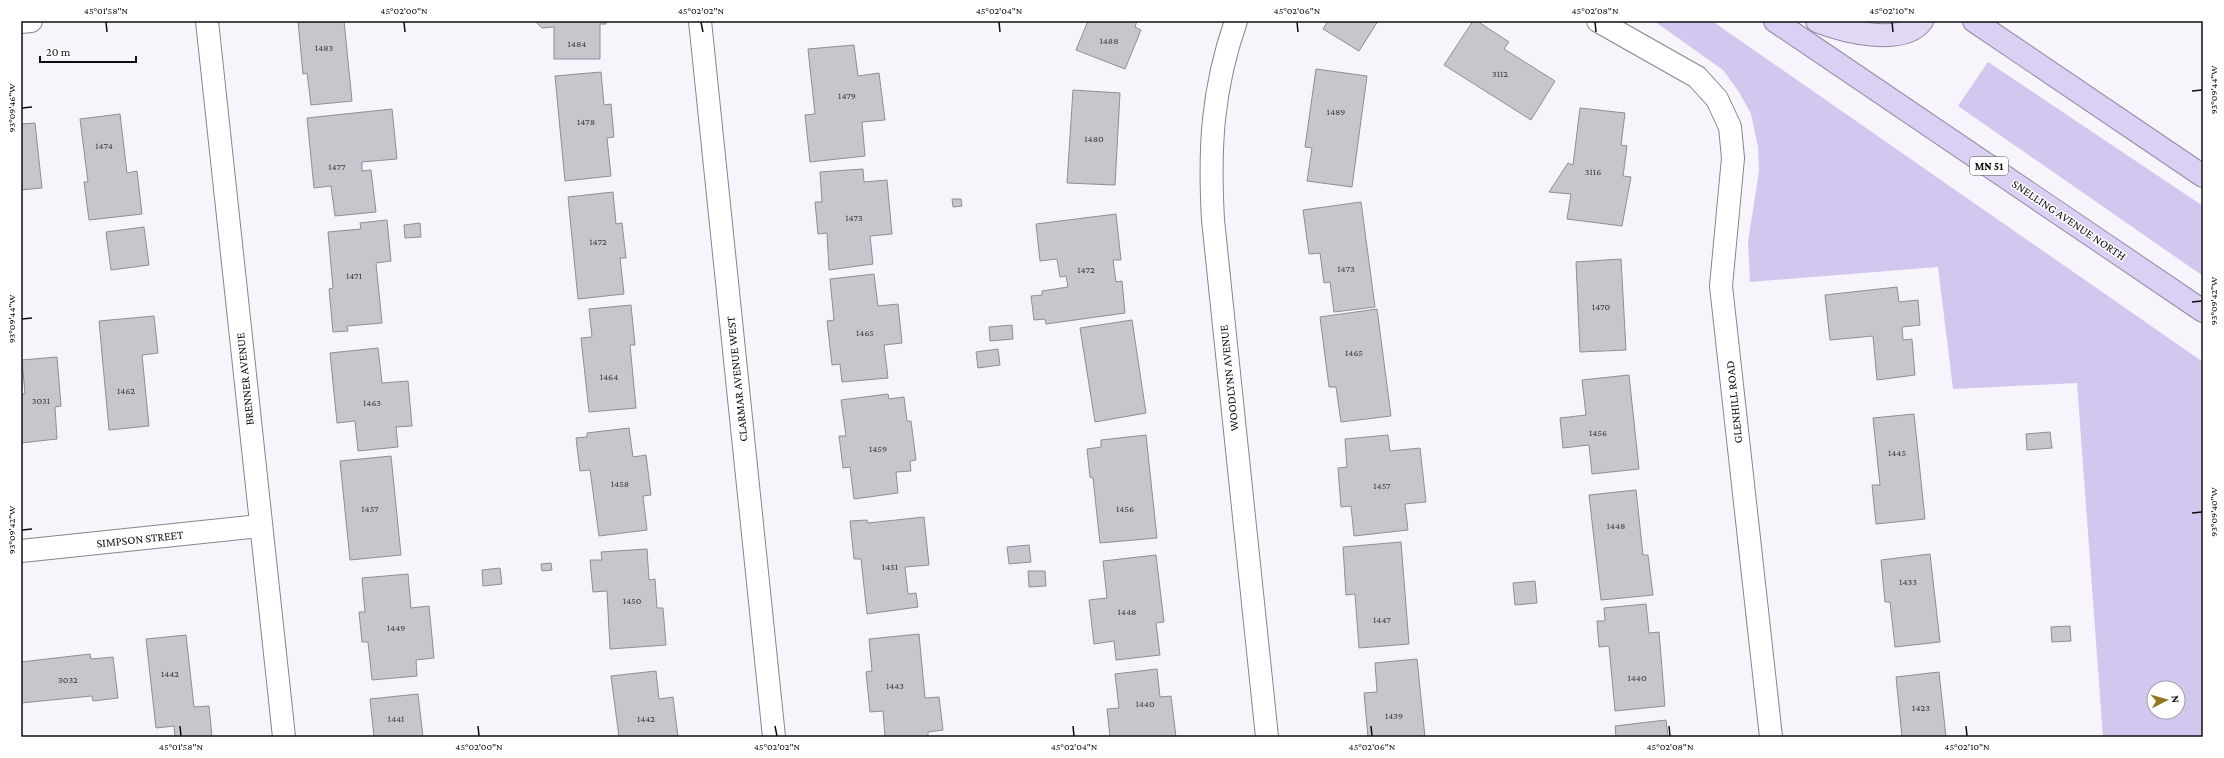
<svg xmlns="http://www.w3.org/2000/svg" width="2224" height="758" font-family="'Crimson Pro',serif">
  <rect width="100%" height="100%" fill="#f7f4fc"/>
  <g fill="#d3c6ef" fill-rule="evenodd">
    <path d="M1654 21H1712L2203 362V737H2103L2077 383 1953 389 1938 267 1750 282 1748 242 1759 171 1758 147 1751 114 1739 92 1723 70ZM2154 688H2178V712H2154Z"/>
    <polygon points="1988,62 2203,206 2203,276 1958,106"/>
  </g>
  <g fill="#c8c5cd" stroke="#908e95">
    <polygon points="298,21 344,21 352,101 311,105 307,73 303,74"/>
    <polygon points="535,21 606,21 606,24 600,24 600,59 554,59 554,27 542,28"/>
    <polygon points="1088,21 1137,21 1135,27 1141,30 1125,69 1076,50"/>
    <polygon points="1328,21 1378,21 1359,51 1323,29"/>
    <polygon points="1473,21 1477,21 1509,42 1504,49 1555,81 1531,120 1444,65"/>
    <polygon points="854,45 858,76 879,73 885,120 862,122 865,156 810,162 805,115 815,114 808,49"/>
    <polygon points="1316,69 1367,76 1352,187 1307,181 1312,148 1305,147"/>
    <polygon points="601,72 604,105 611,104 614,137 607,138 611,176 565,181 555,76"/>
    <polygon points="1073,90 1120,93 1115,185 1067,183"/>
    <polygon points="1580,108 1625,113 1621,145 1627,146 1623,176 1631,177 1622,226 1567,219 1571,194 1549,192 1568,163 1573,165"/>
    <polygon points="392,109 397,159 362,162 362,171 371,170 376,212 335,216 331,186 314,188 307,118"/>
    <polygon points="120,114 127,173 137,171 142,214 89,220 84,182 88,182 80,119"/>
    <polygon points="35,123 42,188 21,190 21,124"/>
    <polygon points="863,169 864,182 887,180 892,234 870,236 873,264 829,270 827,233 818,234 815,202 822,202 820,172"/>
    <polygon points="613,192 616,224 622,223 626,258 620,258 624,294 578,299 568,197"/>
    <polygon points="952,199 961,199 962,206 953,207"/>
    <polygon points="1361,202 1375,307 1334,312 1330,282 1324,283 1320,253 1309,254 1303,210"/>
    <polygon points="1116,214 1121,260 1113,260 1116,282 1122,281 1125,313 1046,324 1045,319 1034,320 1031,296 1042,295 1042,291 1068,287 1066,276 1060,277 1057,259 1040,261 1036,224"/>
    <polygon points="387,220 391,261 376,263 382,323 347,326 348,331 333,332 329,289 333,288 328,232 361,229 360,223"/>
    <polygon points="420,223 421,237 405,238 404,225"/>
    <polygon points="144,227 149,265 111,270 106,232"/>
    <polygon points="1621,259 1626,350 1580,352 1576,262"/>
    <polygon points="874,274 878,306 898,304 902,343 884,345 888,378 842,382 840,364 832,365 827,321 834,320 830,279"/>
    <polygon points="1897,287 1899,302 1918,300 1920,325 1902,327 1903,340 1912,339 1915,375 1877,380 1873,336 1830,340 1825,295"/>
    <polygon points="631,305 635,345 630,345 636,408 589,412 581,338 592,337 589,309"/>
    <polygon points="1377,309 1391,416 1341,422 1336,387 1329,387 1320,317"/>
    <polygon points="154,316 158,353 142,355 149,426 109,430 99,321"/>
    <polygon points="1132,320 1146,413 1095,422 1080,328"/>
    <polygon points="1012,325 1013,339 990,341 989,327"/>
    <polygon points="378,348 382,383 408,381 412,426 396,427 398,447 358,451 355,421 337,423 330,353"/>
    <polygon points="998,349 1000,365 978,368 976,352"/>
    <polygon points="57,357 61,406 55,407 57,439 21,443 21,394 25,394 22,360"/>
    <polygon points="1629,375 1639,469 1592,474 1589,445 1563,448 1560,418 1586,415 1582,380"/>
    <polygon points="888,394 889,399 904,397 907,421 911,421 916,460 910,461 911,471 896,472 898,493 854,499 850,467 843,468 839,436 846,436 841,400"/>
    <polygon points="1914,414 1925,519 1876,524 1872,485 1880,485 1873,418"/>
    <polygon points="629,428 633,457 646,455 651,495 643,496 647,530 599,536 590,470 580,471 576,438 587,437 587,433"/>
    <polygon points="2050,432 2052,448 2027,450 2026,434"/>
    <polygon points="1146,435 1157,538 1100,543 1093,478 1090,477 1087,449 1101,447 1101,440"/>
    <polygon points="1388,435 1390,451 1420,448 1426,502 1405,504 1408,530 1354,536 1351,506 1341,507 1338,468 1347,467 1345,439"/>
    <polygon points="391,456 401,555 350,560 340,461"/>
    <polygon points="1636,490 1643,555 1648,555 1653,595 1601,600 1589,495"/>
    <polygon points="924,517 929,565 905,567 908,594 916,593 918,607 867,614 861,559 854,559 850,521 867,520 868,523"/>
    <polygon points="1401,542 1409,644 1359,648 1355,594 1346,595 1343,547"/>
    <polygon points="1029,545 1031,562 1009,564 1007,547"/>
    <polygon points="647,549 649,580 655,579 657,608 663,608 666,645 610,649 607,591 593,592 590,560 602,560 601,552"/>
    <polygon points="1930,554 1940,642 1895,647 1890,602 1885,602 1881,560"/>
    <polygon points="1156,555 1164,622 1156,623 1160,655 1116,660 1114,641 1094,644 1089,600 1107,598 1103,561"/>
    <polygon points="551,563 552,570 542,571 541,564"/>
    <polygon points="500,568 502,584 483,586 482,570"/>
    <polygon points="1028,571 1045,571 1046,586 1029,587"/>
    <polygon points="408,574 411,608 429,606 434,658 416,660 417,676 372,680 368,642 362,642 359,612 365,612 362,578"/>
    <polygon points="1535,581 1537,603 1515,605 1513,583"/>
    <polygon points="1646,604 1649,633 1659,632 1665,706 1615,711 1609,646 1599,647 1597,621 1605,621 1604,608"/>
    <polygon points="2070,626 2071,641 2052,642 2051,627"/>
    <polygon points="919,634 925,698 939,697 943,730 928,732 928,737 885,737 883,711 870,712 866,672 872,671 869,639"/>
    <polygon points="186,635 194,707 209,706 212,737 175,737 174,726 156,728 146,639"/>
    <polygon points="90,654 91,659 113,657 118,698 93,701 92,696 21,703 21,662"/>
    <polygon points="1417,659 1425,737 1368,737 1364,693 1377,692 1375,663"/>
    <polygon points="1157,669 1160,697 1171,696 1176,737 1110,737 1107,709 1119,708 1115,674"/>
    <polygon points="656,671 659,699 673,697 678,737 619,737 611,676"/>
    <polygon points="1939,672 1946,737 1902,737 1896,677"/>
    <polygon points="418,694 423,737 374,737 370,699"/>
    <polygon points="1666,720 1668,737 1616,737 1615,726"/>
  </g>
  <g fill="none" stroke-linecap="round" stroke-linejoin="round">
    <g stroke="#87858c" stroke-width="24">
      <g id="minor">
        <polyline points="207,21 284,737"/>
        <polyline points="700,21 774,737"/>
        <path d="M1236 21C1212 90 1209 148 1213 220L1267 737"/>
        <polyline points="1598,21 1697,77 1717,99 1730,127 1733,158 1721,286 1771,737"/>
        <polyline points="21,22 31,21"/>
        <polyline points="21,551 260,526"/>
      </g>
    </g>
    <g stroke="#938ba4" stroke-width="24">
      <path id="trunk" d="M1817 21C1842 31 1903 47 1922 21"/>
    </g>
    <g stroke="#938ba4" stroke-width="24">
      <g id="motorway">
        <polyline points="1775,21 2203,311"/>
        <polyline points="1974,21 2203,176"/>
      </g>
    </g>
    <use href="#minor" stroke="#fff" stroke-width="22"/>
    <use href="#trunk" stroke="#e2d8f6" stroke-width="22"/>
    <use href="#motorway" stroke="#dbcff4" stroke-width="22"/>
  </g>
  <path fill="none" stroke="#0e0d0f" stroke-width="1.5" d="M106 22 107 32M404 22 405 32M701 22 703 32M999 22 1000 32M1297 22 1298 32M1595 22 1596 32M1892 22 1893 32M2192 91 2202 90M22 108 32 107M2192 302 2202 301M22 319 32 318M2192 513 2202 512M22 530 32 529M180 726 181 736M478 726 479 736M775 726 777 736M1073 726 1074 736M1371 726 1372 736M1669 726 1670 736M1966 726 1967 736"/>
  <g text-anchor="middle" dominant-baseline="central" stroke-width="3" stroke-linejoin="round" paint-order="stroke">
    <g font-size="10" fill="#3c3b3e">
      <text x="1109" y="40">1488</text>
      <text x="577" y="43">1484</text>
      <text x="324" y="47">1483</text>
      <text x="1500" y="73">3112</text>
      <text x="847" y="95">1479</text>
      <text x="1336" y="111">1489</text>
      <text x="586" y="121">1478</text>
      <text x="1094" y="138">1480</text>
      <text x="104" y="145">1474</text>
      <text x="337" y="166">1477</text>
      <text x="1593" y="171">3116</text>
      <text x="854" y="217">1473</text>
      <text x="598" y="241">1472</text>
      <text x="1346" y="268">1473</text>
      <text x="1086" y="269">1472</text>
      <text x="354" y="275">1471</text>
      <text x="1601" y="306">1470</text>
      <text x="865" y="332">1465</text>
      <text x="1354" y="352">1465</text>
      <text x="609" y="376">1464</text>
      <text x="126" y="390">1462</text>
      <text x="41" y="400">3031</text>
      <text x="372" y="402">1463</text>
      <text x="1598" y="432">1456</text>
      <text x="878" y="448">1459</text>
      <text x="1897" y="452">1445</text>
      <text x="620" y="483">1458</text>
      <text x="1382" y="485">1457</text>
      <text x="370" y="508">1457</text>
      <text x="1125" y="508">1456</text>
      <text x="1616" y="525">1448</text>
      <text x="890" y="566">1451</text>
      <text x="1908" y="581">1433</text>
      <text x="632" y="600">1450</text>
      <text x="1127" y="611">1448</text>
      <text x="1382" y="619">1447</text>
      <text x="396" y="627">1449</text>
      <text x="170" y="673">1442</text>
      <text x="1637" y="677">1440</text>
      <text x="68" y="679">3032</text>
      <text x="895" y="685">1443</text>
      <text x="1145" y="703">1440</text>
      <text x="1921" y="707">1423</text>
      <text x="1394" y="715">1439</text>
      <text x="396" y="718">1441</text>
      <text x="646" y="718">1442</text>
    </g>
    <rect fill="#fff" stroke="#565657" stroke-width="1" x="1970" y="157" width="38" height="18" rx="3"/>
    <g font-size="11" font-weight="bold" fill="#0e0d0f">
      <text x="1989" y="166">MN 51</text>
    </g>
    <g font-size="12" fill="#0e0d0f" stroke="#fff">
      <text transform="translate(2069 220) rotate(34)">SNELLING AVENUE NORTH</text>
      <text transform="translate(1229 378) rotate(-96)">WOODLYNN AVENUE</text>
      <text transform="translate(245 379) rotate(-96)">BRENNER AVENUE</text>
      <text transform="translate(737 379) rotate(-96)">CLARMAR AVENUE WEST</text>
      <text transform="translate(1734 402) rotate(-96)">GLENHILL ROAD</text>
      <text transform="translate(140 539) rotate(-6)">SIMPSON STREET</text>
    </g>
  </g>
  <rect width="2224" height="758" fill="none" stroke="#ffffff" stroke-width="44"/>
  <g transform="translate(2166 700) rotate(84)"><circle r="19" fill="#ffffff" stroke="#9f9e9f"/>
  <path d="M0-3L7 15L0 10L-7 15Z" fill="#947820"/>
  <text y="-6" font-size="11" font-weight="bold" text-anchor="middle" fill="#0e0d0f">N</text>
  </g>
  <path d="M40 56v6h96v-6" fill="none" stroke="#0e0d0f" stroke-width="2"/>
  <text x="46" y="56" font-size="12" fill="#0e0d0f" stroke="#ffffff" stroke-width="3" paint-order="stroke">20 m</text>
  <rect x="22" y="22" width="2180" height="714" fill="none" stroke="#0e0d0f" stroke-width="1.5"/>
  <g font-size="10" text-anchor="middle" fill="#0e0d0f">
    <text x="106" y="14">45°01'58"N</text>
    <text x="404" y="14">45°02'00"N</text>
    <text x="701" y="14">45°02'02"N</text>
    <text x="999" y="14">45°02'04"N</text>
    <text x="1297" y="14">45°02'06"N</text>
    <text x="1595" y="14">45°02'08"N</text>
    <text x="1892" y="14">45°02'10"N</text>
    <text transform="translate(2213 90) rotate(-90)" y="4">93°09'44"W</text>
    <text transform="translate(11 108) rotate(-90)" y="4">93°09'46"W</text>
    <text transform="translate(2213 301) rotate(-90)" y="4">93°09'42"W</text>
    <text transform="translate(11 319) rotate(-90)" y="4">93°09'44"W</text>
    <text transform="translate(2213 512) rotate(-90)" y="4">93°09'40"W</text>
    <text transform="translate(11 530) rotate(-90)" y="4">93°09'42"W</text>
    <text x="181" y="750">45°01'58"N</text>
    <text x="479" y="750">45°02'00"N</text>
    <text x="777" y="750">45°02'02"N</text>
    <text x="1074" y="750">45°02'04"N</text>
    <text x="1372" y="750">45°02'06"N</text>
    <text x="1670" y="750">45°02'08"N</text>
    <text x="1967" y="750">45°02'10"N</text>
  </g>
</svg>
